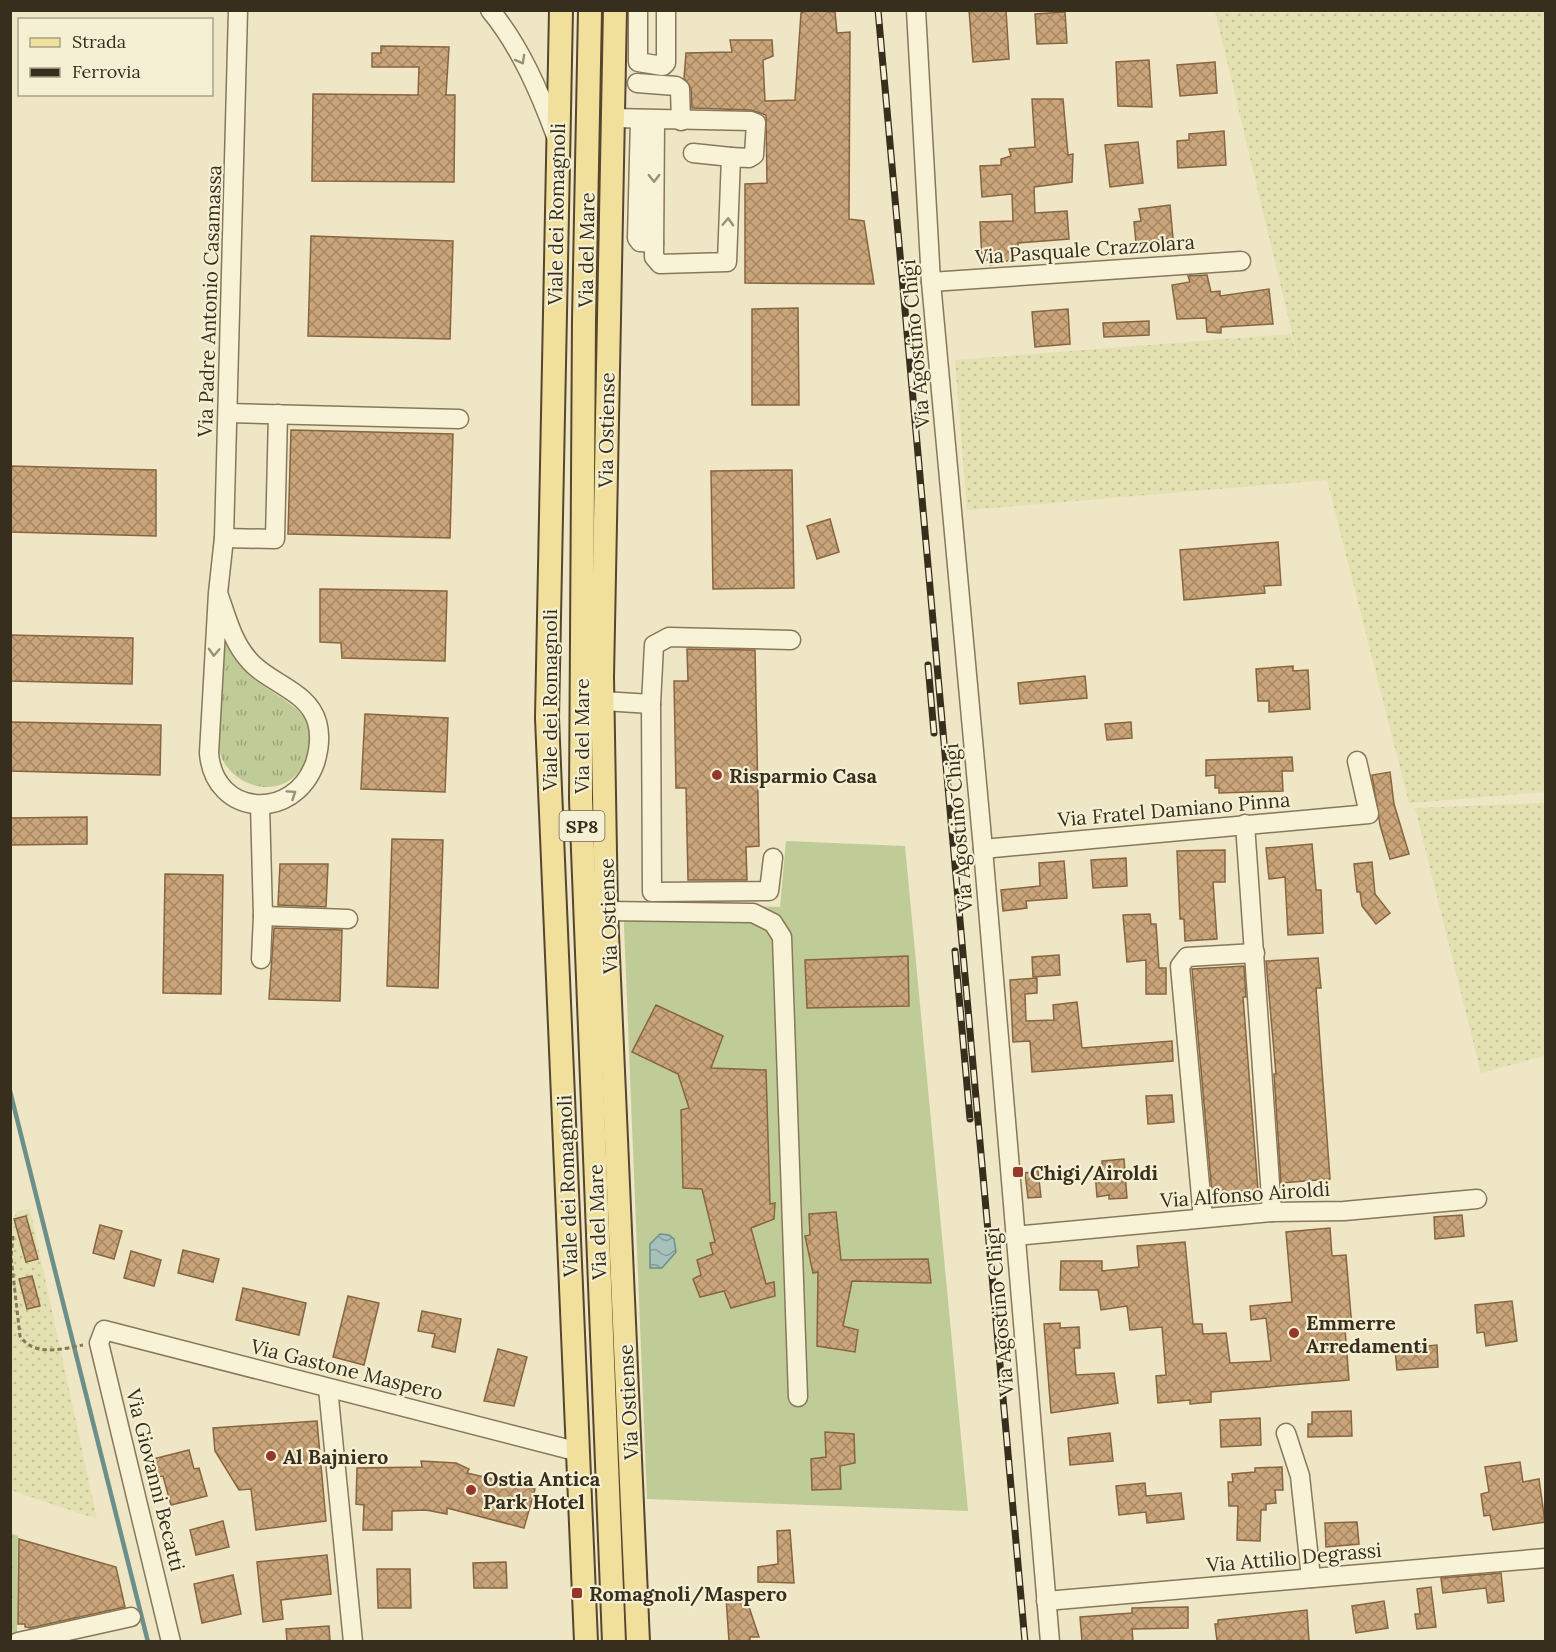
<svg xmlns="http://www.w3.org/2000/svg" width="1556" height="1652" font-family="Lora,serif">
  <defs>
    <pattern id="farmland-dots" width="8" height="8" patternUnits="userSpaceOnUse" patternTransform="scale(1.5)"><rect width="8" height="8" fill="#e3e1b1"/><path d="M2 2h.1M6 6h.1" fill="none" stroke="#c4c198" stroke-width="1.8" stroke-linecap="round"/></pattern>
    <pattern id="grass-tufts" width="24" height="20" patternUnits="userSpaceOnUse" patternTransform="scale(1.5)"><rect width="24" height="20" fill="#bfcc98"/><path d="M3 7l-1-3M5 7V3M7 7l1-3M15 17l-1-3M17 17v-4M19 17l1-3" fill="none" stroke="#9ca67b"/></pattern>
    <pattern id="water-waves" width="16" height="10" patternUnits="userSpaceOnUse" patternTransform="scale(1.5)"><rect width="16" height="10" fill="#a6c1bc"/><path d="M0 5q4-4 8 0t8 0" fill="none" stroke="#889d98"/></pattern>
    <pattern id="building-cross-hatch" width="8" height="8" patternUnits="userSpaceOnUse" patternTransform="scale(1.5)"><rect width="8" height="8" fill="#cba57a"/><path d="M0 0l8 8M0 8l8-8" fill="none" stroke="#a68763"/></pattern>
  </defs>
  <rect width="100%" height="100%" fill="#eee6c4"/>
  <g fill="url(#farmland-dots)">
    <polygon points="1215,11 1545,11 1545,792 1409,803 1327,480 967,510 955,360 1291,334 1303,379"/>
    <polygon points="1545,803 1545,1056 1481,1073 1415,808"/>
    <polygon points="30,1209 97,1519 11,1490 10,1228 17,1211"/>
  </g>
  <g fill="url(#grass-tufts)">
    <path d="M223 633C230 649 237 664 250 676 279 701 333 715 303 766 280 805 222 785 218 744Z"/>
    <polygon points="10,1533 18,1536 17,1635 11,1636"/>
  </g>
  <polygon fill="#bfcc98" points="786,841 905,846 968,1511 647,1499 623,901 780,907"/>
  <polygon fill="url(#water-waves)" stroke="#6c8f8a" stroke-width="1.5" points="660,1234 669,1235 674,1239 676,1252 662,1268 650,1268 650,1244"/>
  <g fill="none" stroke-linecap="round" stroke-linejoin="round">
    <polyline stroke="#6c8f8a" stroke-width="4.5" points="10,1091 148,1642"/>
  </g>
  <g fill="url(#building-cross-hatch)" stroke="#876540" stroke-width="1.5">
    <polygon points="806,10 835,12 837,33 850,32 849,219 864,221 874,284 745,283 745,184 767,183 766,115 751,110 692,108 691,88 684,78 686,53 732,52 730,40 772,40 773,56 763,60 765,101 795,100 801,13"/>
    <polygon points="969,10 1006,10 1009,59 973,62"/>
    <polygon points="1065,12 1067,43 1037,44 1035,14"/>
    <polygon points="381,46 449,47 446,95 455,95 454,182 312,181 313,94 418,95 419,67 372,67 372,53 381,53"/>
    <polygon points="1149,60 1152,107 1118,106 1116,62"/>
    <polygon points="1215,62 1217,93 1180,96 1177,65"/>
    <polygon points="1032,99 1063,99 1068,155 1073,154 1072,182 1034,187 1035,213 1067,211 1069,239 1018,243 1018,248 1014,247 1015,259 990,265 989,260 982,260 980,222 1013,221 1012,194 982,197 980,166 1001,165 1001,159 1011,156 1009,149 1035,147"/>
    <polygon points="1224,131 1226,165 1178,168 1177,141 1189,140 1189,134"/>
    <polygon points="1138,142 1143,183 1110,187 1105,145"/>
    <polygon points="1170,205 1173,238 1136,243 1134,222 1141,221 1139,209"/>
    <polygon points="311,236 453,241 450,339 308,336"/>
    <polygon points="1207,275 1211,292 1220,291 1220,296 1269,289 1273,324 1221,327 1221,333 1207,332 1206,318 1177,319 1172,285 1190,282 1188,276"/>
    <polygon points="798,308 799,405 752,405 752,309"/>
    <polygon points="1068,309 1070,344 1035,347 1032,312"/>
    <polygon points="1149,321 1149,335 1104,337 1103,323"/>
    <polygon points="291,430 453,434 450,538 288,534"/>
    <polygon points="10,466 156,470 156,536 10,532"/>
    <polygon points="792,470 794,588 713,589 711,471"/>
    <polygon points="830,519 839,552 817,559 807,526"/>
    <polygon points="1278,542 1281,585 1264,586 1265,593 1184,600 1180,550"/>
    <polygon points="320,589 447,591 445,661 342,658 341,643 320,642"/>
    <polygon points="10,635 133,638 132,684 10,681"/>
    <polygon points="687,649 755,650 759,846 746,847 747,880 688,880 686,788 676,788 674,681 688,681"/>
    <polygon points="1293,666 1293,671 1308,670 1310,709 1269,712 1269,701 1258,701 1256,669"/>
    <polygon points="1085,676 1087,698 1020,704 1018,683"/>
    <polygon points="365,714 448,718 445,792 361,789"/>
    <polygon points="10,722 161,725 160,775 10,771"/>
    <polygon points="1131,722 1132,738 1107,740 1105,724"/>
    <polygon points="1292,757 1293,771 1282,771 1283,791 1219,793 1219,788 1215,788 1215,775 1206,776 1206,760"/>
    <polygon points="1390,772 1394,804 1409,854 1390,859 1380,825 1372,775"/>
    <polygon points="87,817 87,844 10,845 10,818"/>
    <polygon points="392,839 443,840 438,988 387,986"/>
    <polygon points="1312,844 1316,890 1321,890 1323,933 1288,935 1285,877 1269,879 1266,848"/>
    <polygon points="1225,850 1225,882 1213,882 1217,939 1185,941 1184,919 1180,919 1177,851"/>
    <polygon points="1126,858 1127,886 1093,888 1091,860"/>
    <polygon points="1064,861 1067,898 1026,901 1027,908 1003,911 1001,890 1040,886 1039,863"/>
    <polygon points="1372,862 1375,894 1390,913 1376,924 1362,906 1360,892 1357,892 1354,864"/>
    <polygon points="280,864 328,864 326,907 278,905"/>
    <polygon points="165,874 223,875 221,994 163,993"/>
    <polygon points="1150,914 1151,924 1156,924 1159,968 1166,968 1166,994 1146,994 1146,960 1127,962 1123,915"/>
    <polygon points="274,928 342,930 340,1001 269,999"/>
    <polygon points="1059,955 1060,975 1033,977 1032,957"/>
    <polygon points="908,956 909,1006 807,1008 805,960"/>
    <polygon points="1318,958 1321,988 1316,988 1330,1179 1281,1183 1274,1074 1276,1074 1266,961"/>
    <polygon points="1244,966 1246,997 1243,997 1258,1190 1212,1193 1192,969"/>
    <polygon points="1037,978 1037,993 1025,994 1026,1021 1054,1020 1053,1005 1077,1002 1082,1048 1172,1041 1173,1061 1032,1072 1030,1041 1013,1042 1010,980"/>
    <polygon points="656,1005 723,1036 711,1068 766,1070 770,1204 775,1203 774,1219 751,1228 766,1284 774,1282 775,1296 731,1308 724,1291 700,1297 693,1279 701,1275 697,1260 713,1254 710,1243 715,1242 702,1189 683,1188 681,1110 689,1108 678,1074 632,1052"/>
    <polygon points="1172,1095 1174,1122 1148,1124 1146,1096"/>
    <polygon points="1124,1159 1127,1198 1109,1199 1109,1195 1097,1197 1095,1172 1102,1171 1102,1161"/>
    <polygon points="1038,1171 1041,1197 1028,1198 1025,1173"/>
    <polygon points="836,1212 841,1260 928,1259 931,1283 852,1281 843,1326 858,1330 855,1352 817,1346 818,1272 813,1273 805,1236 810,1235 809,1214"/>
    <polygon points="1462,1215 1464,1236 1435,1239 1434,1217"/>
    <polygon points="26,1216 38,1259 26,1262 14,1219"/>
    <polygon points="100,1225 122,1231 114,1259 93,1253"/>
    <polygon points="1330,1228 1332,1256 1346,1255 1352,1328 1345,1329 1349,1380 1211,1392 1211,1402 1190,1404 1190,1400 1158,1403 1156,1376 1166,1375 1162,1327 1130,1330 1127,1306 1101,1310 1098,1290 1060,1290 1061,1261 1102,1261 1102,1271 1139,1267 1137,1246 1185,1242 1193,1324 1202,1324 1203,1334 1226,1333 1230,1363 1271,1361 1266,1318 1251,1320 1250,1306 1292,1302 1286,1232"/>
    <polygon points="183,1250 219,1259 213,1282 178,1273"/>
    <polygon points="131,1251 161,1260 154,1286 124,1278"/>
    <polygon points="32,1276 40,1306 27,1309 19,1279"/>
    <polygon points="243,1288 306,1303 299,1335 236,1320"/>
    <polygon points="348,1296 379,1303 364,1365 333,1357"/>
    <polygon points="1512,1301 1517,1341 1486,1346 1484,1332 1477,1333 1475,1305"/>
    <polygon points="422,1311 461,1319 455,1352 432,1347 435,1334 418,1331"/>
    <polygon points="1060,1323 1060,1328 1079,1327 1080,1348 1074,1348 1076,1375 1114,1373 1118,1403 1051,1413 1044,1324"/>
    <polygon points="1437,1345 1438,1367 1397,1370 1395,1349"/>
    <polygon points="498,1349 527,1357 514,1406 484,1401"/>
    <polygon points="1351,1411 1352,1436 1308,1437 1308,1424 1312,1424 1312,1412"/>
    <polygon points="1260,1418 1261,1445 1221,1447 1220,1420"/>
    <polygon points="317,1421 326,1521 256,1530 251,1489 239,1490 215,1451 213,1428"/>
    <polygon points="825,1432 854,1434 855,1463 840,1466 841,1489 812,1490 811,1459 826,1457"/>
    <polygon points="1110,1433 1113,1461 1070,1465 1068,1438"/>
    <polygon points="189,1450 194,1469 199,1468 207,1496 171,1505 163,1476 158,1477 153,1459"/>
    <polygon points="421,1461 456,1463 469,1469 467,1473 535,1489 524,1528 447,1508 447,1514 426,1510 392,1511 392,1530 363,1530 364,1505 356,1504 357,1468 422,1467"/>
    <polygon points="1520,1462 1523,1482 1539,1479 1545,1522 1493,1530 1490,1515 1484,1516 1481,1494 1489,1492 1485,1467"/>
    <polygon points="1282,1467 1283,1490 1275,1490 1276,1503 1266,1504 1266,1510 1261,1510 1260,1541 1237,1540 1238,1506 1229,1506 1228,1482 1233,1482 1232,1474 1255,1472 1255,1468"/>
    <polygon points="1145,1483 1146,1496 1181,1493 1184,1519 1147,1523 1146,1512 1119,1515 1116,1486"/>
    <polygon points="223,1521 229,1547 196,1555 190,1530"/>
    <polygon points="1357,1522 1359,1544 1326,1547 1325,1523"/>
    <polygon points="790,1530 794,1583 758,1582 758,1567 778,1564 777,1531"/>
    <polygon points="19,1539 116,1567 125,1607 30,1628 25,1627 25,1624 18,1624"/>
    <polygon points="327,1555 331,1594 281,1600 283,1619 263,1622 257,1562"/>
    <polygon points="506,1562 507,1588 474,1588 473,1563"/>
    <polygon points="377,1569 410,1569 411,1608 378,1608"/>
    <polygon points="1501,1573 1504,1601 1488,1603 1486,1588 1443,1593 1441,1578"/>
    <polygon points="233,1575 241,1614 202,1623 194,1584"/>
    <polygon points="1431,1587 1436,1627 1417,1629 1415,1614 1420,1614 1417,1589"/>
    <polygon points="726,1597 746,1598 759,1637 750,1637 750,1641 729,1641"/>
    <polygon points="1384,1601 1388,1628 1356,1633 1352,1606"/>
    <polygon points="1188,1607 1188,1628 1132,1629 1133,1641 1082,1641 1080,1617 1132,1613 1132,1608"/>
    <polygon points="1307,1610 1309,1641 1217,1641 1215,1624 1218,1624 1218,1620"/>
    <polygon points="329,1626 330,1641 287,1641 286,1629"/>
  </g>
  <g fill="none" stroke-linecap="round" stroke-linejoin="round">
    <g stroke="#88785a" stroke-width="21">
      <g id="minor">
        <path d="M490 10C520 46 540 93 556 136"/>
        <polyline points="638,10 638,62 663,66 666,63 666,10"/>
        <polyline points="916,10 931,282 983,849 1050,1642"/>
        <polyline points="637,83 676,86 680,89 681,121"/>
        <polyline points="613,118 751,121 756,123 754,155 749,158 731,157 727,262 660,264 654,257 655,120"/>
        <polyline points="640,119 637,238 640,242 654,243"/>
        <polyline points="693,153 731,157"/>
        <polyline points="931,282 1241,261"/>
        <polyline points="228,413 459,419"/>
        <polyline points="224,538 275,539 278,414"/>
        <path d="M218 593C226 615 232 641 248 659 267 683 308 690 317 722 321 736 319 750 315 763 294 822 214 817 209 753L218 593 224 538 238 10"/>
        <polyline points="603,701 651,704 652,892 769,891 773,858"/>
        <polyline points="651,704 654,645 669,637 791,640"/>
        <polyline points="260,805 263,916 261,959"/>
        <polyline points="1245,824 1272,1212"/>
        <polyline points="983,849 1369,814 1357,761"/>
        <polyline points="606,911 753,913 773,923 782,937 798,1397"/>
        <polyline points="263,916 348,919"/>
        <polyline points="1203,1218 1180,966 1187,957 1255,953"/>
        <polyline points="1015,1236 1272,1212 1344,1211 1477,1199"/>
        <polyline points="328,1388 353,1642"/>
        <polyline points="1286,1433 1300,1476 1311,1578"/>
        <polyline points="1046,1601 1546,1558"/>
        <polyline points="18,1642 131,1617"/>
        <polyline points="171,1642 99,1343 104,1330 579,1452"/>
      </g>
    </g>
    <g stroke="#56452f" stroke-width="26">
      <g id="major">
        <polyline points="561,10 547,718 586,1642"/>
        <polyline points="590,10 584,320 581,799 614,1642"/>
        <polyline points="615,10 602,677 606,911 638,1642"/>
      </g>
    </g>
    <path stroke="#88785a" stroke-width="3" stroke-dasharray="4.5 3" stroke-linecap="butt" d="M13 1236 11 1257 20 1336C34 1357 62 1349 83 1345"/>
    <use href="#minor" stroke="#f8f2d7" stroke-width="18"/>
    <use href="#major" stroke="#f0e09c" stroke-width="22"/>
    <g stroke="#382e1e" stroke-width="7">
      <g id="rail">
        <polyline points="878,10 1025,1642"/>
        <polyline points="928,665 934,733"/>
        <polyline points="955,951 970,1119"/>
      </g>
    </g>
    <use href="#rail" stroke="#f5efd3" stroke-width="4.5" stroke-dasharray="14" stroke-linecap="butt"/>
  </g>
  <defs><path id="oneway-chevron" d="M-2-3.5L2.5 0L-2 3.5" fill="none" stroke-width="1.6" stroke-linecap="round" stroke-linejoin="round" transform="scale(1.5)"/></defs>
  <g stroke="#98907a">
    <use href="#oneway-chevron" transform="translate(521 60) rotate(61)"/>
    <use href="#oneway-chevron" transform="translate(654 178) rotate(90)"/>
    <use href="#oneway-chevron" transform="translate(728 222) rotate(-88)"/>
    <use href="#oneway-chevron" transform="translate(214 652) rotate(93)"/>
    <use href="#oneway-chevron" transform="translate(292 794) rotate(-34)"/>
  </g>
  <g fill="#96372b" stroke="#f5efd3" stroke-width="2">
    <circle cx="717" cy="775" r="6"/>
    <rect x="1012" y="1166" width="12" height="12" rx="3"/>
    <circle cx="1294" cy="1333" r="6"/>
    <circle cx="271" cy="1456" r="6"/>
    <circle cx="471" cy="1490" r="6"/>
    <rect x="571" y="1587" width="12" height="12" rx="3"/>
  </g>
  <g text-anchor="middle" dominant-baseline="central" stroke-width="4.5" stroke-linejoin="round" paint-order="stroke">
    <rect fill="#f5efd3" stroke="#716854" stroke-width="1.5" x="559.5" y="811" width="45" height="30" rx="4.5"/>
    <g font-size="18" font-weight="bold" fill="#382e1e">
      <text x="582" y="826">SP8</text>
    </g>
    <g font-size="20" fill="#382e1e" stroke="#f5efd3">
      <text transform="translate(556 214) rotate(-89)">Viale dei Romagnoli</text>
      <text transform="translate(1085 249) rotate(-4)">Via Pasquale Crazzolara</text>
      <text transform="translate(586 250) rotate(-89)">Via del Mare</text>
      <text transform="translate(209 301) rotate(-88)">Via Padre Antonio Casamassa</text>
      <text transform="translate(915 344) rotate(-95)">Via Agostino Chigi</text>
      <text transform="translate(606 430) rotate(-89)">Via Ostiense</text>
      <text transform="translate(549 700) rotate(-90)">Viale dei Romagnoli</text>
      <text transform="translate(581 736) rotate(-90)">Via del Mare</text>
      <text transform="translate(1174 809) rotate(-5)">Via Fratel Damiano Pinna</text>
      <text transform="translate(958 828) rotate(-95)">Via Agostino Chigi</text>
      <text transform="translate(608 916) rotate(-92)">Via Ostiense</text>
      <text transform="translate(567 1186) rotate(-92)">Viale dei Romagnoli</text>
      <text transform="translate(1245 1194) rotate(-4)">Via Alfonso Airoldi</text>
      <text transform="translate(597 1222) rotate(-92)">Via del Mare</text>
      <text transform="translate(999 1312) rotate(-95)">Via Agostino Chigi</text>
      <text transform="translate(347 1369) rotate(14)">Via Gastone Maspero</text>
      <text transform="translate(628 1402) rotate(-93)">Via Ostiense</text>
      <text transform="translate(156 1480) rotate(76)">Via Giovanni Becatti</text>
      <text transform="translate(1294 1557) rotate(-5)">Via Attilio Degrassi</text>
    </g>
    <g font-size="20" font-weight="bold" fill="#382e1e" stroke="#f5efd3" text-anchor="start">
      <text x="729" y="775">Risparmio Casa</text>
      <text x="1030" y="1172">Chigi/Airoldi</text>
      <text x="1306" y="1322">Emmerre<tspan x="1306" dy="23">Arredamenti</tspan></text>
      <text x="283" y="1456">Al Bajniero</text>
      <text x="483" y="1478">Ostia Antica<tspan x="483" dy="23">Park Hotel</tspan></text>
      <text x="589" y="1593">Romagnoli/Maspero</text>
    </g>
  </g>
  <rect width="1556" height="1652" fill="none" stroke="#382e1e" stroke-width="24"/>
  <rect x="18" y="18" width="195" height="78" fill="#f5efd3" stroke="#a9a28b" stroke-width="1.5"/>
  <rect x="30" y="38" width="30" height="9" fill="#f0e09c" stroke="#a9a28b" stroke-width="1.5"/>
  <text x="72" y="48" font-size="18" fill="#382e1e">Strada</text>
  <rect x="30" y="68" width="30" height="9" fill="#382e1e" stroke="#a9a28b" stroke-width="1.5"/>
  <text x="72" y="78" font-size="18" fill="#382e1e">Ferrovia</text>
</svg>
